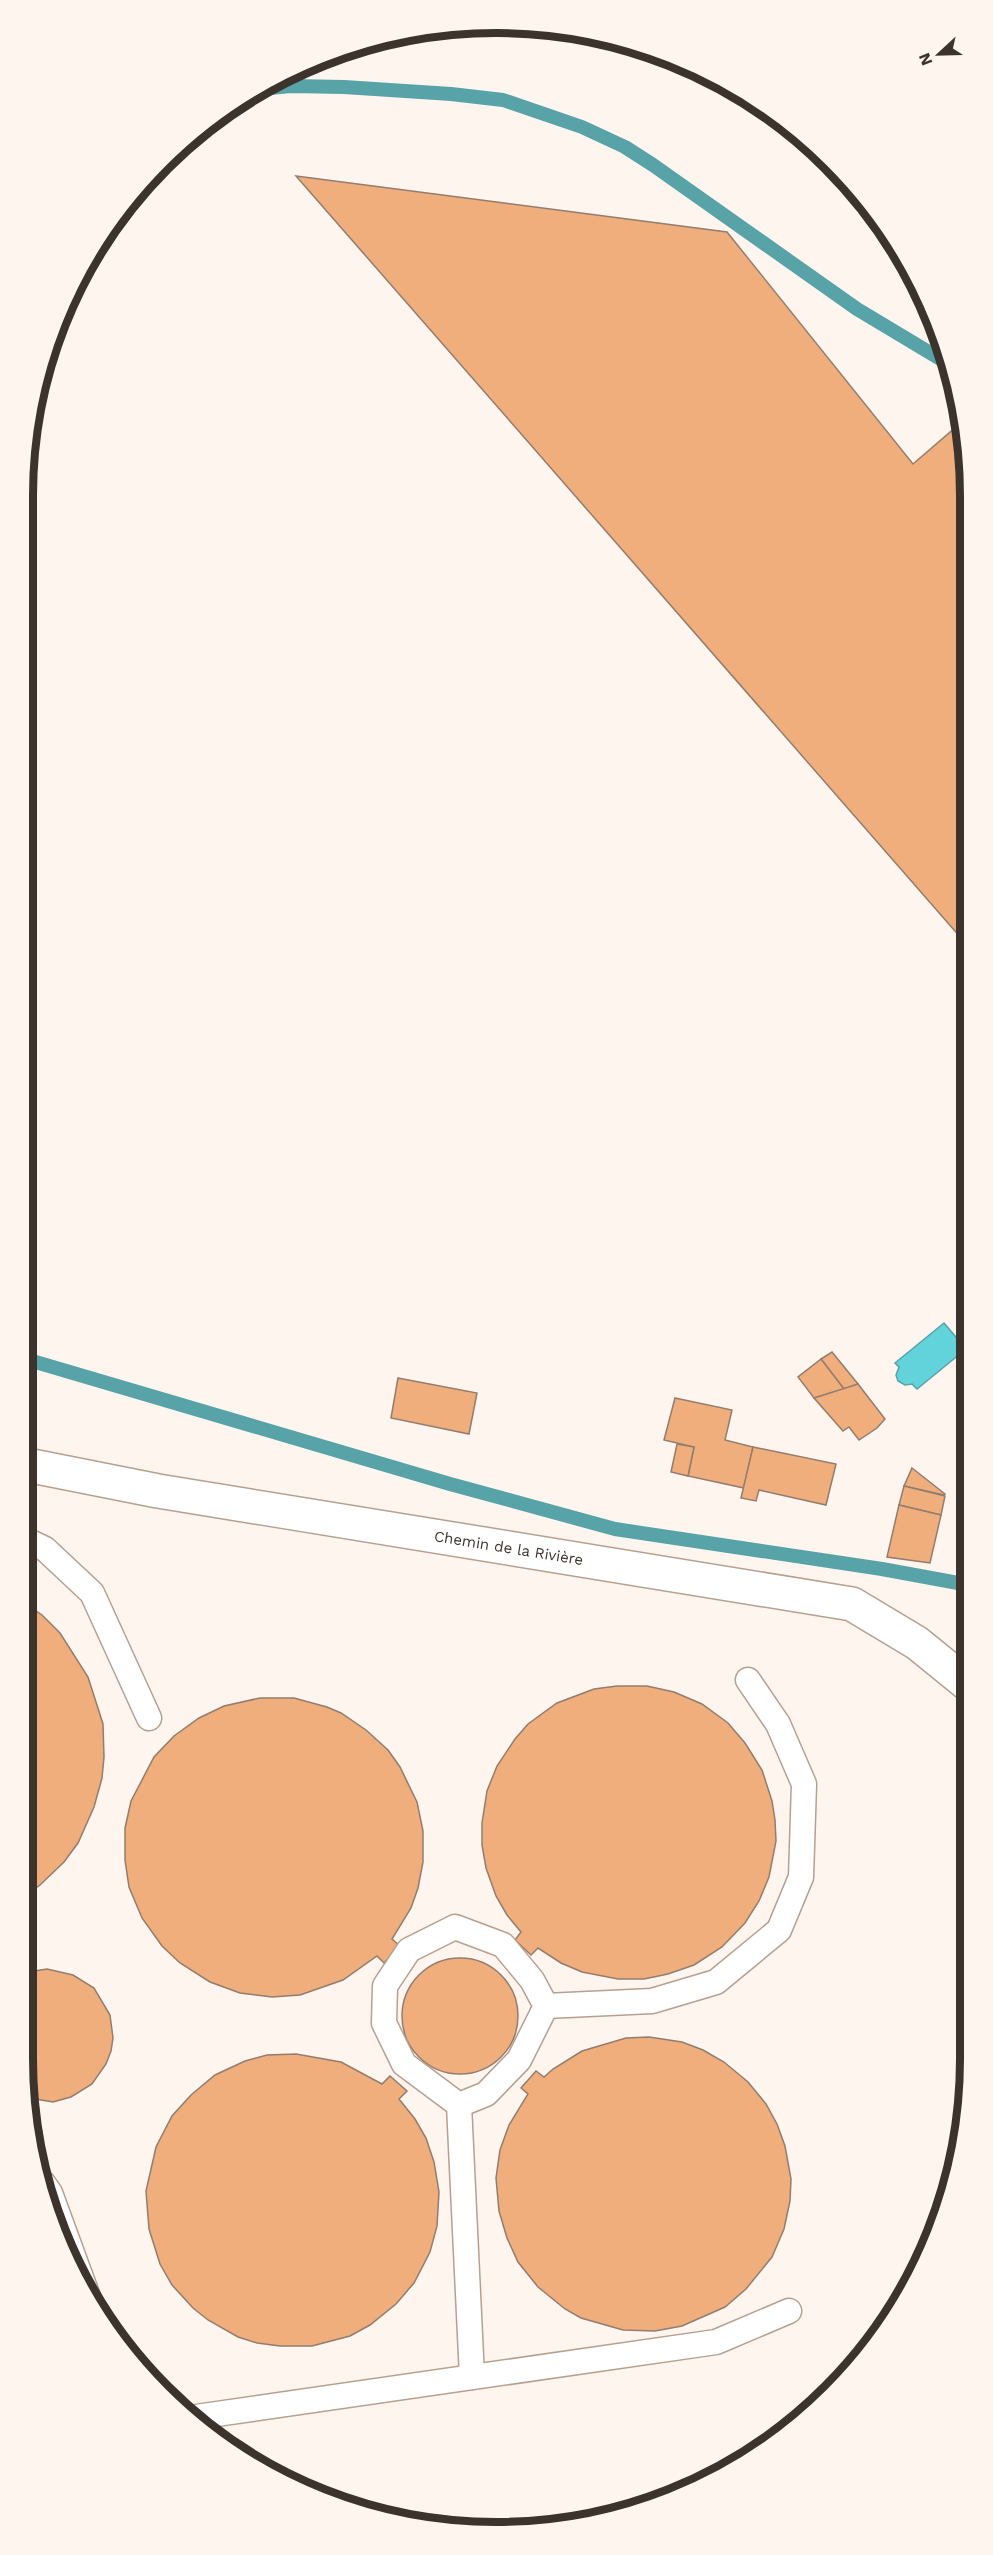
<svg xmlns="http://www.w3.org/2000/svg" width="993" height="2555" font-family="'Work Sans',sans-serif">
  <rect width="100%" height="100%" fill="#fff5ef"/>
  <polygon fill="#63d3db" stroke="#57a3a7" stroke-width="1.5" points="944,1323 966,1349 917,1389 912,1384 905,1385 898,1381 896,1375 899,1367 895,1363"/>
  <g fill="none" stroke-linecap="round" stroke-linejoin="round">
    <g stroke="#57a3a7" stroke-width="14">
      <polyline points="259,89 291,86 344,87 451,94 503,100 582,127 625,147 653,165 857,309 947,363"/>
      <polyline points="22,1358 450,1484 615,1529 882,1569 969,1585"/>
    </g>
  </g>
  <g fill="#f0ae7c" stroke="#927d6e" stroke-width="1.5">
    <polygon points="296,176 727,232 913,464 963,421 966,434 968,946"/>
    <polygon points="832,1352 858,1384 844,1389 821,1359"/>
    <polygon points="821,1359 844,1389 814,1398 798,1377"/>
    <polygon points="398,1378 477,1393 469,1434 391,1418"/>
    <polygon points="858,1384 885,1419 877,1428 859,1440 849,1427 843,1431 814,1398"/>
    <polygon points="675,1398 732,1410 725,1440 753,1447 744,1488 688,1476 694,1447 664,1440"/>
    <polygon points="677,1444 694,1447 688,1476 671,1472"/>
    <polygon points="753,1447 836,1464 826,1505 759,1490 756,1501 741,1498"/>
    <polygon points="912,1468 945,1494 944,1495 904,1486"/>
    <polygon points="904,1486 945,1496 941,1515 899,1505"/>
    <polygon points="899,1505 941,1515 930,1563 887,1557"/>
    <polygon points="22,1601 42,1615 60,1633 88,1677 103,1724 104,1757 102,1778 94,1807 78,1843 64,1862 40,1885 22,1898"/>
    <polygon points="617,1686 647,1686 674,1692 702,1704 728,1723 745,1743 762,1770 772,1801 775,1820 776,1841 769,1877 759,1901 745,1923 722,1947 694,1965 668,1974 644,1979 618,1979 582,1972 561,1963 538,1948 531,1955 515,1940 521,1932 507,1915 496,1896 486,1868 482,1845 482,1823 487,1791 497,1766 515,1739 528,1724 557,1703 594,1689"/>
    <polygon points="260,1698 294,1698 327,1707 341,1713 366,1730 388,1750 400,1767 417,1802 423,1831 423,1862 418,1888 411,1908 392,1939 400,1946 384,1963 377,1956 343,1980 300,1995 272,1997 240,1993 210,1982 180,1963 162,1946 142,1918 129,1887 125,1860 125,1828 131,1801 154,1757 174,1736 199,1718 224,1706"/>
    <circle cx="460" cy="2016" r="58"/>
    <polygon points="47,1969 73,1975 94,1988 110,2015 113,2038 111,2051 106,2064 92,2084 71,2097 53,2102 29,2098 22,2058 22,1973"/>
    <polygon points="649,2037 682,2042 703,2050 724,2062 748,2082 766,2104 777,2124 785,2146 791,2179 790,2201 784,2229 772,2257 746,2289 725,2307 682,2326 655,2331 623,2330 581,2318 565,2309 538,2287 518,2262 507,2238 499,2211 496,2178 500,2150 509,2125 528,2094 521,2088 536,2071 544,2077 553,2069 582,2051 626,2038"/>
    <polygon points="296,2054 341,2062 382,2084 390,2076 407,2091 399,2099 415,2119 426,2138 434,2162 439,2192 437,2226 430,2252 414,2283 396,2304 370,2325 350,2336 312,2346 280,2346 257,2343 238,2337 208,2320 193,2308 172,2285 160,2264 149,2229 146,2191 156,2147 172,2116 191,2095 215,2075 245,2061 267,2055"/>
  </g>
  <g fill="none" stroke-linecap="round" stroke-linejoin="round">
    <g stroke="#b6a090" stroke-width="27">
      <g id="service">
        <polyline points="22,1538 45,1549 92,1593 149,1718"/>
        <polyline points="546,2006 652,2001 716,1982 779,1930 801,1877 804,1784 778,1724 748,1680"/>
        <polyline points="459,2105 486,2094 519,2060 546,2006 532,1980 503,1945 455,1927 409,1950 385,1986 384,2023 404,2064 459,2105 472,2377"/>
        <polyline points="43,2183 50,2193 90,2302"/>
        <polyline points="196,2417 716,2342 789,2311"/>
      </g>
    </g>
    <g stroke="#b6a090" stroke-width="36">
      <g id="minor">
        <path id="s1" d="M22 1464 158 1491 852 1604 917 1643 970 1686"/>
      </g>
    </g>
    <use href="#service" stroke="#fff" stroke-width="24"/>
    <use href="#minor" stroke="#fff" stroke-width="33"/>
  </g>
  <g text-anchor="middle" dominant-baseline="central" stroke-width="4.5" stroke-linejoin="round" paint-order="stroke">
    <g font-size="15" fill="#3c332d" stroke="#fff5ef">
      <text stroke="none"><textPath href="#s1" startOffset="494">Chemin de la Rivière</textPath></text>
    </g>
  </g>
  <path d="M0 0H993V2555H0ZM496 33H497A463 463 0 0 1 960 496V2059A463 463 0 0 1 497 2522H496A463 463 0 0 1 33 2059V496A463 463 0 0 1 496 33Z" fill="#fff5ef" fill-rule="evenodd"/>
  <path fill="none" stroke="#3c332d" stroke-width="8" d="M496 33H497A463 463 0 0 1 960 496V2059A463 463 0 0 1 497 2522H496A463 463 0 0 1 33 2059V496A463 463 0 0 1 496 33Z"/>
  <g transform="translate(939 54) rotate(248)" stroke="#fff5ef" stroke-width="4.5" paint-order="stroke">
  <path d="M0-4.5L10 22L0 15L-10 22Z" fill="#3c332d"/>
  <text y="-9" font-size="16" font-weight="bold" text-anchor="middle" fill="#3c332d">N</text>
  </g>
</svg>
